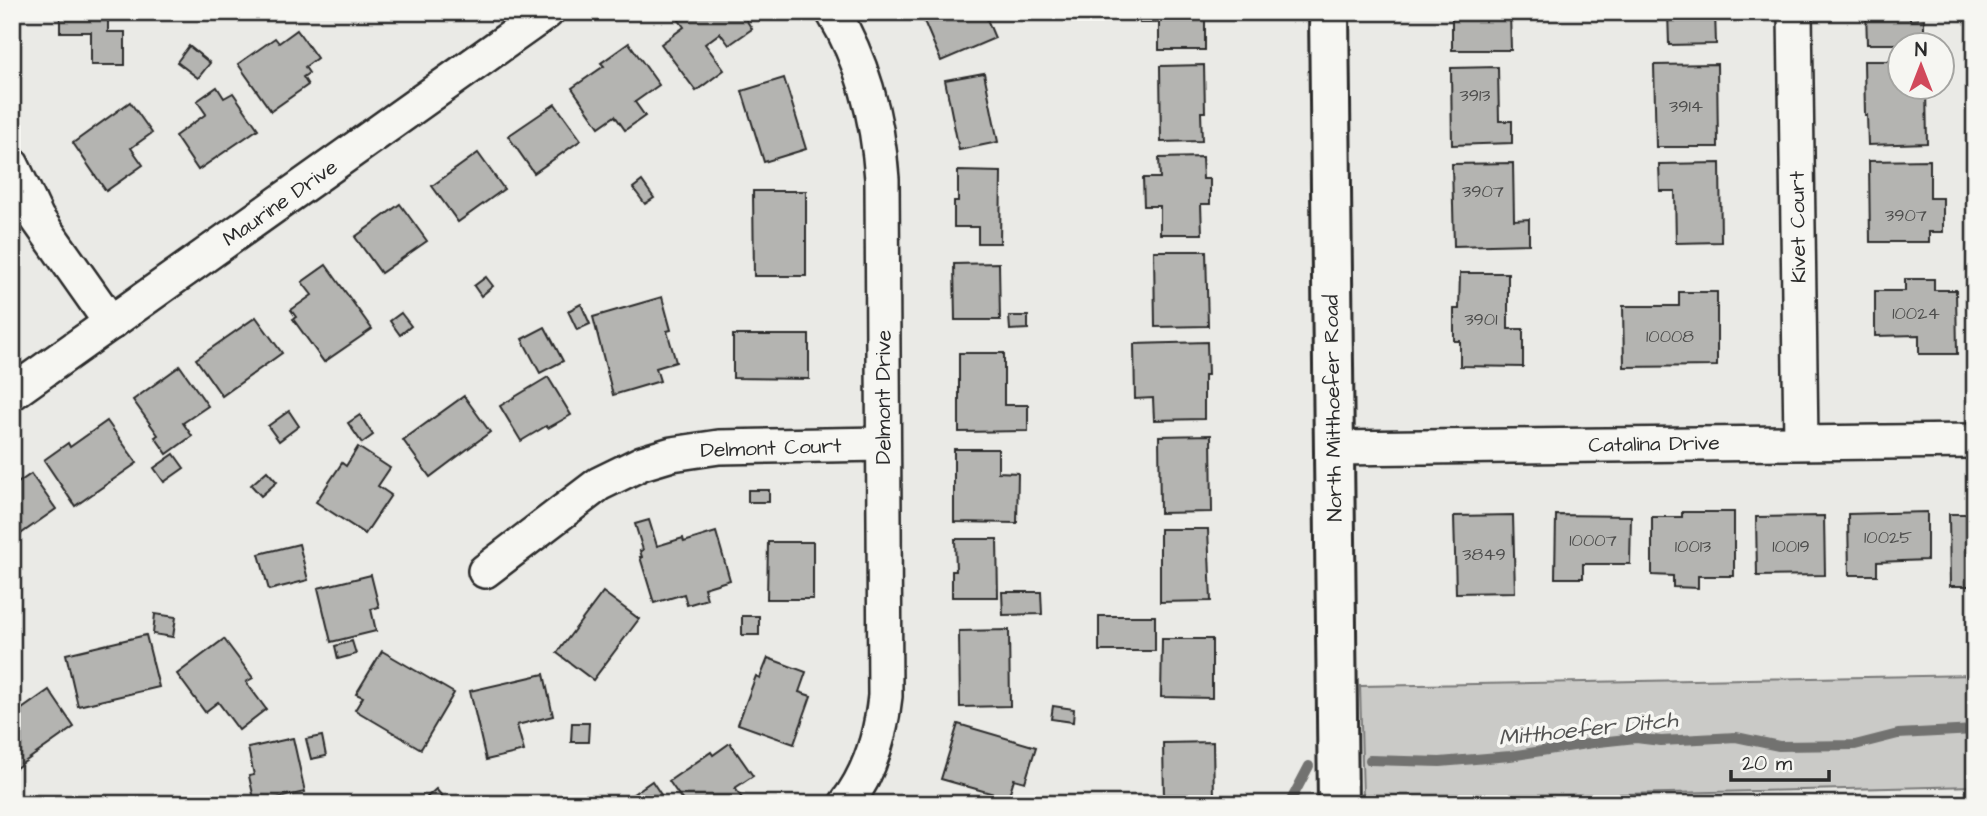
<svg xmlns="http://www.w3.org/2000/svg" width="1987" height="816" font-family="'Architects Daughter',sans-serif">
  <rect width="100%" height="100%" fill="#eaeae6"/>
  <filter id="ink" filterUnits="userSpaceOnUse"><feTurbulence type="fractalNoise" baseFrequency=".0143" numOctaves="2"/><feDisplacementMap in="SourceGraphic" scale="14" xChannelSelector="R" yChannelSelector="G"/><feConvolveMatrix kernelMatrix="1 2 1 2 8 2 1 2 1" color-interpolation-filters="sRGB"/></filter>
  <g filter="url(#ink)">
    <polygon fill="#cacac7" stroke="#7a7a79" stroke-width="2" points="1975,675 1975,786 1363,800 1360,686"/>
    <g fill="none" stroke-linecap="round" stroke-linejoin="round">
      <g stroke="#727270" stroke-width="10">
        <polyline points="1370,760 1440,762 1510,756 1599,742 1636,738 1661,741 1736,737 1779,746 1855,745 1898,734 1975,730"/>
        <polyline points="1289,804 1309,766"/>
      </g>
    </g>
    <g fill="#b4b4b1" stroke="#2b2b2b" stroke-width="2">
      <polygon points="60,12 108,12 108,32 125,32 125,65 91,65 91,32 60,32"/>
      <polygon points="673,12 741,12 752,29 729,45 720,33 705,44 724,70 696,91 661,44 684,27"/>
      <polygon points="927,12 984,12 995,38 941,61 924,21 929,19"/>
      <polygon points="1139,12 1205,12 1205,50 1159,50 1159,23 1140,23"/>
      <polygon points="1452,12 1510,12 1511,50 1452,50"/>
      <polygon points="1668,12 1715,12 1716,44 1669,45"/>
      <polygon points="1866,12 1910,12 1910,20 1924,19 1924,44 1867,44"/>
      <polygon points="297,30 317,58 305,67 309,73 303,77 308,85 271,111 238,64 275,38 279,43"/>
      <polygon points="629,43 659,85 635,102 645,116 625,130 615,116 599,127 572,88 604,66 601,63"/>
      <polygon points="189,46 210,63 198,78 177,62"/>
      <polygon points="1864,61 1899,61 1899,88 1926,88 1927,143 1868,145 1867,115 1865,115"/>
      <polygon points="1717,64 1718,147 1656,147 1654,65"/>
      <polygon points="1204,65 1205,112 1201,112 1202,141 1161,142 1160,66"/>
      <polygon points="1498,67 1499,121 1512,121 1512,143 1452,145 1451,68"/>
      <polygon points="984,73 998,142 959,150 945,80"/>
      <polygon points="784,78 806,149 764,162 742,91"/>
      <polygon points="217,87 224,98 233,93 258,129 198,170 175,136 206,114 197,101"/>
      <polygon points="130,102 152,133 131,148 143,165 106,191 73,143"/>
      <polygon points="555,104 581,140 534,173 508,136"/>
      <polygon points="478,153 504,189 458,222 432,186"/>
      <polygon points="1202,157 1203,179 1210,179 1210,204 1201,204 1202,234 1160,234 1160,206 1144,206 1143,178 1160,178 1159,158"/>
      <polygon points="1930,160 1930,198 1943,198 1943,232 1929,232 1929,242 1870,242 1869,161"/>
      <polygon points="1513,163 1514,220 1529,219 1529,244 1454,246 1452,164"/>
      <polygon points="1720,163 1721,242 1676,243 1675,191 1660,191 1659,164"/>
      <polygon points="958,171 1001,172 1000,243 978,243 978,227 954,227 954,201 958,201"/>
      <polygon points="642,181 654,198 645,204 633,188"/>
      <polygon points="753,191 806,191 806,276 754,276"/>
      <polygon points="400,204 427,241 381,273 355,237"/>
      <polygon points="1154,251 1206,251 1208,326 1155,327"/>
      <polygon points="999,263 1000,320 955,320 954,264"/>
      <polygon points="326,265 372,329 324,362 293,319 296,317 291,310 312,295 302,282"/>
      <polygon points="1460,273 1508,273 1508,329 1523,329 1523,367 1460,366 1460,341 1454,341 1454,309 1459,309"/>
      <polygon points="486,277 493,286 481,296 474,286"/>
      <polygon points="1905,279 1934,279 1934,290 1956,290 1957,354 1919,354 1919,335 1875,336 1875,291 1905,291"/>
      <polygon points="1679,292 1717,292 1717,366 1624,367 1623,306 1679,306"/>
      <polygon points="662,297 671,330 667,331 676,362 656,368 660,381 613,395 593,317"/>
      <polygon points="581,304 590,324 577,330 568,311"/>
      <polygon points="401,313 411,326 400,335 390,321"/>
      <polygon points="1009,316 1028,316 1028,329 1010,330"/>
      <polygon points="256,317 282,353 222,396 196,359"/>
      <polygon points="545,327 563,361 540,373 522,339"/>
      <polygon points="733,335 809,335 809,379 733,378"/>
      <polygon points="1207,342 1208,375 1204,375 1204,419 1154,420 1153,398 1135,399 1134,344"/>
      <polygon points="959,353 1004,353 1004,405 1028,405 1028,431 959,432"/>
      <polygon points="180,366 208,406 183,423 192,436 167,454 155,437 158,435 133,400"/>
      <polygon points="548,377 571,415 548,428 546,426 521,441 500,406"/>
      <polygon points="464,396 490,432 430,477 403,440"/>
      <polygon points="289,411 299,426 279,441 268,426"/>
      <polygon points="360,415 373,435 362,443 348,423"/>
      <polygon points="107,421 137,463 75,506 44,460 68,443 70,447"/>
      <polygon points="1211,435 1212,512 1160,513 1159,436"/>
      <polygon points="358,447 390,468 378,486 391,495 365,534 316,502 342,463 346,466"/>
      <polygon points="954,449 998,449 998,472 1018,473 1017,523 954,522"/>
      <polygon points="174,454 184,468 164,482 154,468"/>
      <polygon points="267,471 277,482 261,496 251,485"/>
      <polygon points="31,474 56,509 12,540 12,487"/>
      <rect x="748" y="490" width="21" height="12"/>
      <polygon points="1682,512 1734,512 1734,576 1698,576 1698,588 1673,587 1673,576 1652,575 1652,517 1682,517"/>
      <polygon points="1927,512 1927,560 1877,562 1877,575 1849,575 1848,514"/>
      <polygon points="1949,514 1975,514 1975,586 1950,586"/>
      <polygon points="1513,515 1515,592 1456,593 1454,516"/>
      <polygon points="1556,515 1631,516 1630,564 1583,564 1583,578 1555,578"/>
      <polygon points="1824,516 1825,575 1757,576 1756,517"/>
      <polygon points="649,520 657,546 683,538 684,542 716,532 730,580 704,588 707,599 687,605 684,594 654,603 640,557 642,557 640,551 643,550 635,524"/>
      <polygon points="1160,529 1208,529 1211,601 1160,602"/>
      <polygon points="955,539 997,539 998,597 952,597 952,571 956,571"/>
      <polygon points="768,542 813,542 813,599 767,599"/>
      <polygon points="299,544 308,580 269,590 259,554"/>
      <polygon points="371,575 379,607 371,609 376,631 331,642 318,588"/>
      <polygon points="603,592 639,619 593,680 557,653"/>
      <polygon points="1002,592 1041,592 1042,614 1003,615"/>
      <polygon points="155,614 176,617 173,637 153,634"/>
      <rect x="742" y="616" width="17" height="19"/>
      <rect x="1099" y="616" width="56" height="35"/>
      <polygon points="1009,630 1010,706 960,707 959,631"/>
      <polygon points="146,635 159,687 78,706 66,654"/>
      <polygon points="224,639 253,678 246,682 266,709 239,730 218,702 205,712 177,674"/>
      <polygon points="1162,639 1212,639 1212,698 1161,697"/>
      <polygon points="352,641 356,654 338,659 335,646"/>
      <polygon points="382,651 454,693 421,749 355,710 363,697 356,694"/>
      <polygon points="768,658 806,672 799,692 811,696 794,744 738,724 756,676 760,678"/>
      <polygon points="544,674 553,716 517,725 524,751 486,760 470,691"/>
      <polygon points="49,690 74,727 13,770 12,716"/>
      <polygon points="1053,706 1074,709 1073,722 1051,719"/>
      <polygon points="572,723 589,723 588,742 571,742"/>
      <polygon points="958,724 1036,747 1025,782 1014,779 1008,798 941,779"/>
      <polygon points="322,736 326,756 311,759 306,739"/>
      <polygon points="293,738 305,792 255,803 249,776 254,775 248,748"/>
      <polygon points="1213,742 1214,798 1164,799 1163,743"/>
      <polygon points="730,743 753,776 735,788 744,801 739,804 685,804 669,781 711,752 713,755"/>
      <polygon points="652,781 667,804 619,804"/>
      <polygon points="436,789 442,796 434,804 427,797"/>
    </g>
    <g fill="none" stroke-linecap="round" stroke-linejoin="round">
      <g stroke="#2b2b2b" stroke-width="38">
        <g id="minor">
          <path d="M833 12C864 63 878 120 882 179L885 696C881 735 870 773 846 804"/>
          <polyline points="1795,12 1801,442"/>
          <polyline points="12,165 37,218 111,323"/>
          <polyline points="12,393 547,12"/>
          <polyline points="1333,448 1975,441"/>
          <polyline points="485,571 599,484 642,463 672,454 719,447 883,444"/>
        </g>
      </g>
      <g stroke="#2b2b2b" stroke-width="44">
        <polyline id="major" points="1329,12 1338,804"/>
      </g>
      <use href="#minor" stroke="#f6f6f2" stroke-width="33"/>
      <use href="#major" stroke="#f6f6f2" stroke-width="38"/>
    </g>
  </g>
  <g text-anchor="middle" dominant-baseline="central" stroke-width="7" stroke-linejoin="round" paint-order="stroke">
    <g font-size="18" fill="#4d4d4c">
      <text x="1475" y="95">3913</text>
      <text x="1686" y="106">3914</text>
      <text x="1483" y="191">3907</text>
      <text x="1906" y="215">3907</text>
      <text x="1916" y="313">10024</text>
      <text x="1481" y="319">3901</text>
      <text x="1670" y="336">10008</text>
      <text x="1888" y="537">10025</text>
      <text x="1593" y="540">10007</text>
      <text x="1693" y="546">10013</text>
      <text x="1791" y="546">10019</text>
      <text x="1484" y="554">3849</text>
    </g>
    <g font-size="21" fill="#2b2b2b" stroke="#f6f6f2">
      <text transform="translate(280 203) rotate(-35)">Maurine Drive</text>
      <text transform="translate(1798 227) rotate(-91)">Kivet Court</text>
      <text transform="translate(883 397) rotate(-90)">Delmont Drive</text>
      <text transform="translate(1333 408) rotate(-91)">North Mitthoefer Road</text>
      <text transform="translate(1654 444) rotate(-1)">Catalina Drive</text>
      <text transform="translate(771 448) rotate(-2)">Delmont Court</text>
    </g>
    <g font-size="23" font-style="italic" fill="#545453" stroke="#f6f6f2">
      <text transform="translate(1588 729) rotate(-6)">Mitthoefer Ditch</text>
    </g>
  </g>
  <rect width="1987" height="816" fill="none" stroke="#f6f6f2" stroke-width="42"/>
  <rect x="21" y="21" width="1945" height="774" fill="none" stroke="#2b2b2b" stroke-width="2.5" filter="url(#ink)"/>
  <g transform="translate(1921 66)"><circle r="33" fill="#f6f6f2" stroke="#a5a5a2" stroke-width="2"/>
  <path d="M0-5L12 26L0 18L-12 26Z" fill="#d1495b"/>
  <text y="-10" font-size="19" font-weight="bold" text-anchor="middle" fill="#2b2b2b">N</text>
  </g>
  <path d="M1731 770v10h98v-10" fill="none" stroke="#2b2b2b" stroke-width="3.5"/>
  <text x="1742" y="770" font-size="21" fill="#2b2b2b" stroke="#f6f6f2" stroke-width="5" paint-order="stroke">20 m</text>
</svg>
